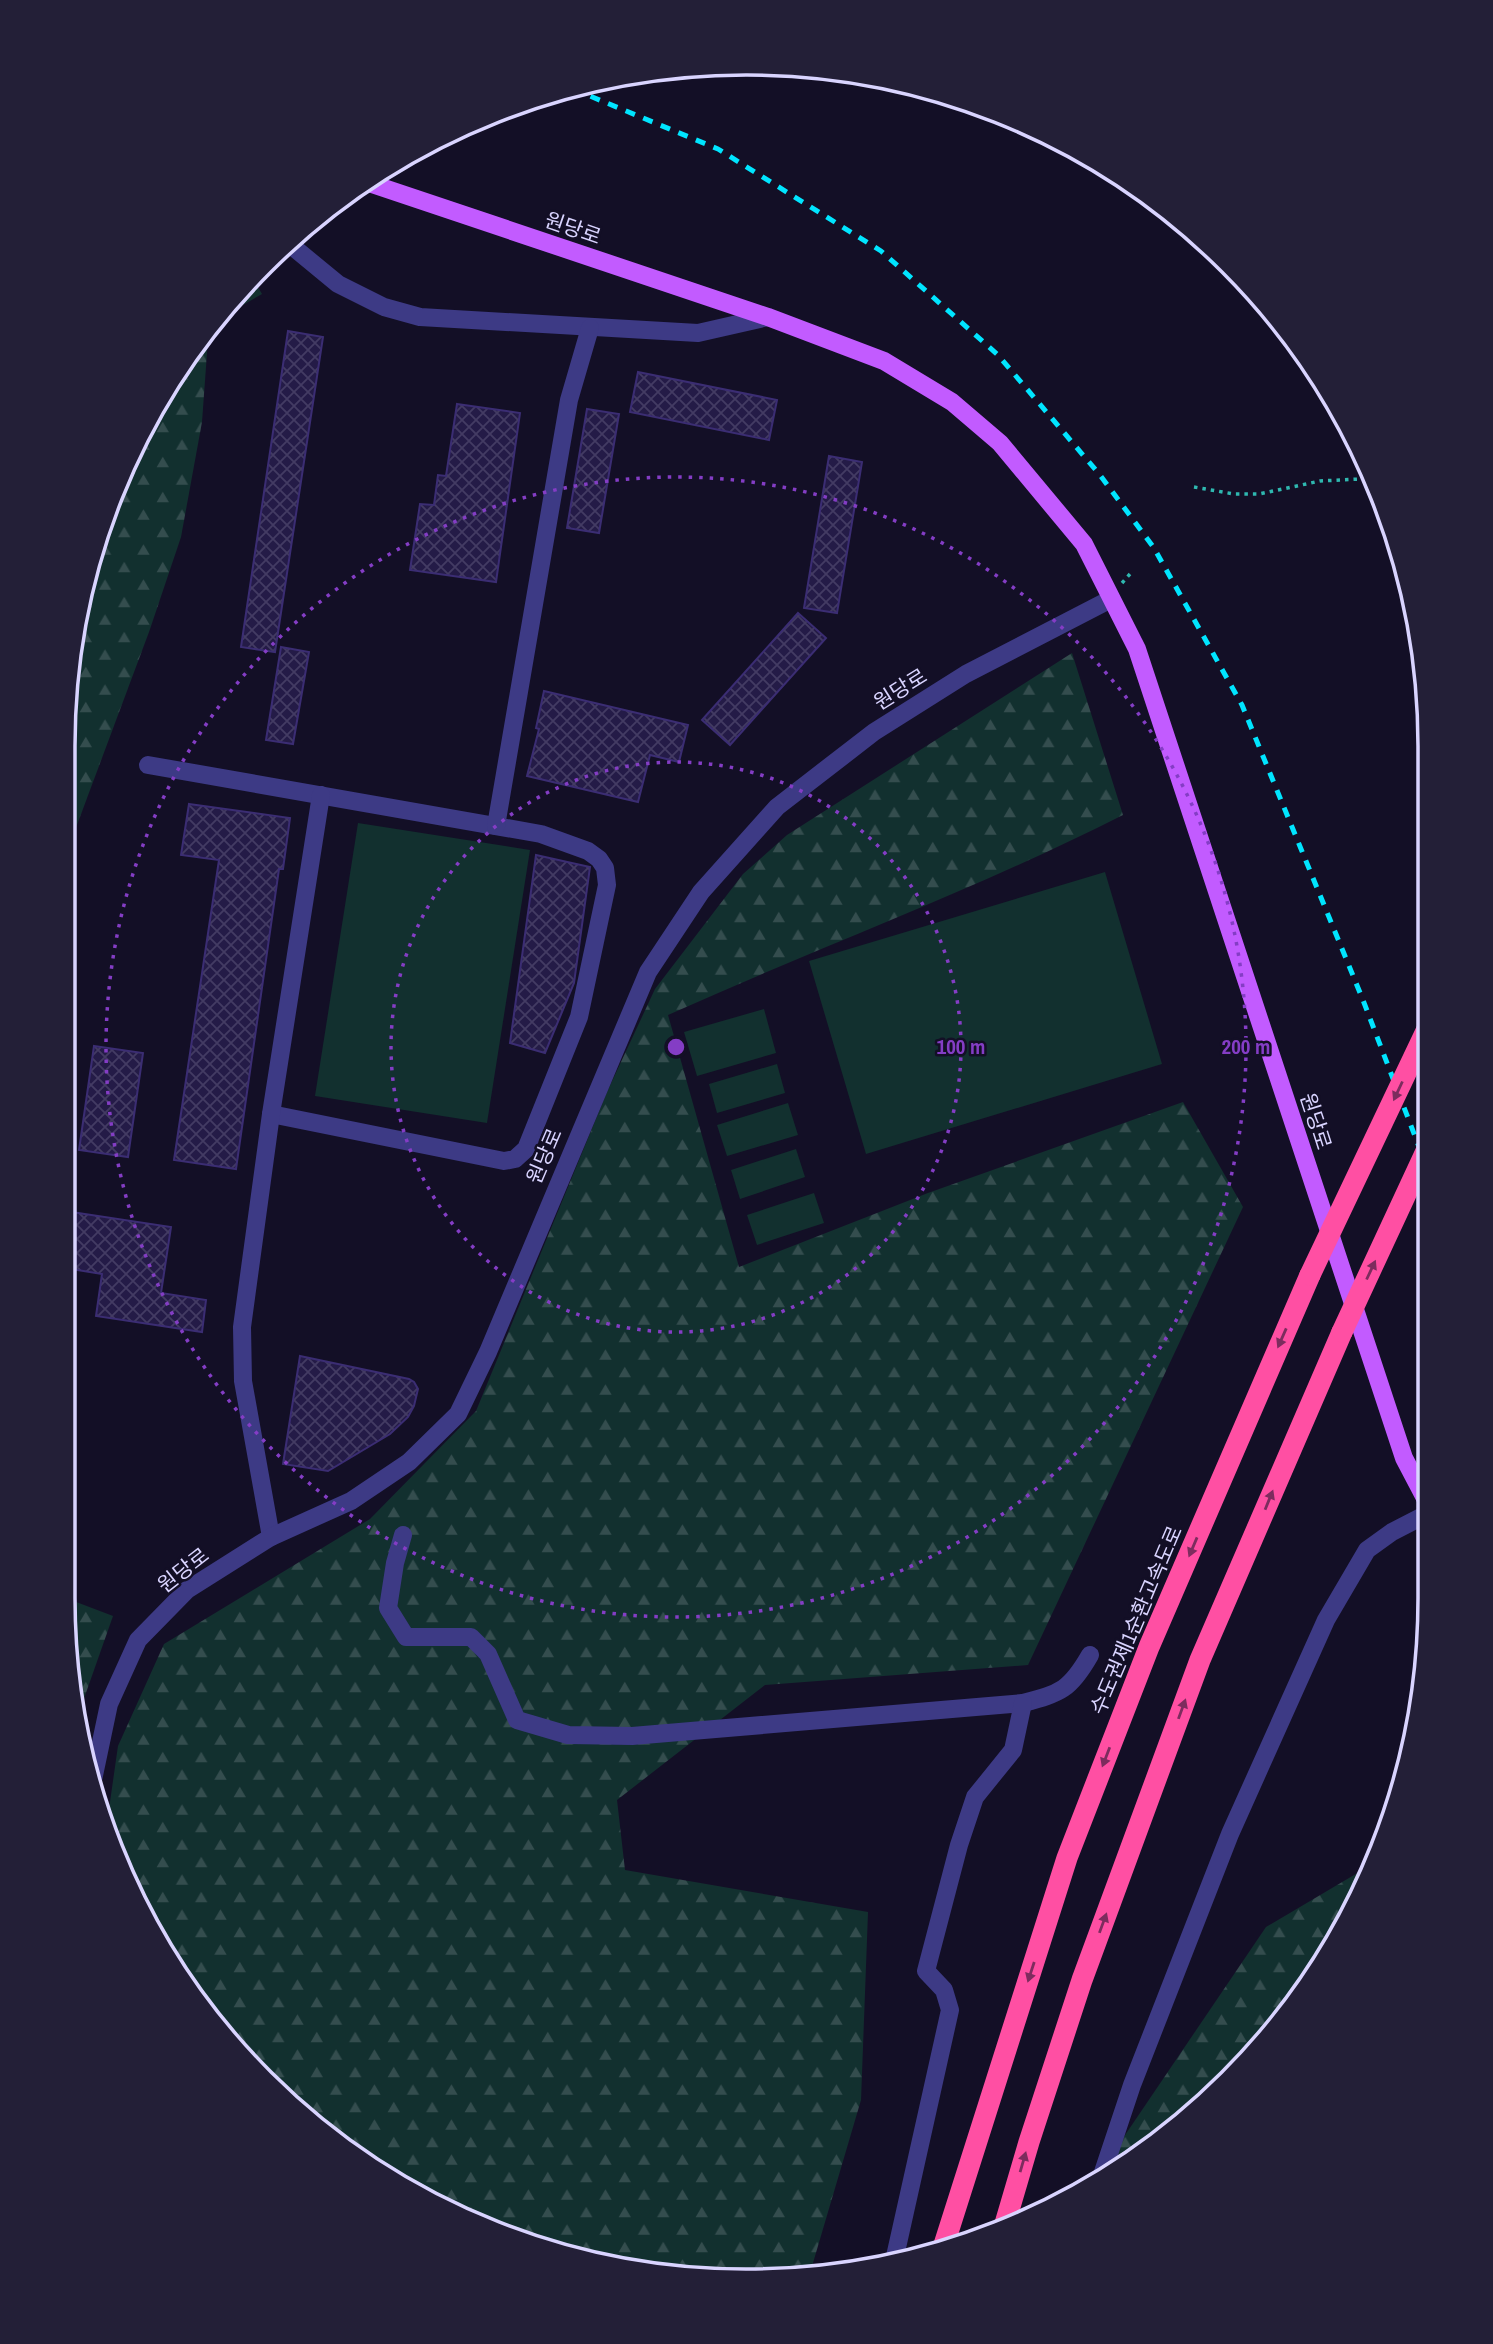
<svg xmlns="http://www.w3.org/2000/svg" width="1493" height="2344" font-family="'Archivo Narrow','Noto Sans KR',sans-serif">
  <defs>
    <pattern id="forest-firs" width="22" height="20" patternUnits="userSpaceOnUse" patternTransform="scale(1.75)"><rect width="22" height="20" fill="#12302f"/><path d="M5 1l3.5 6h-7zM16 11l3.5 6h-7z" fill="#344d4e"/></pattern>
    <pattern id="building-cross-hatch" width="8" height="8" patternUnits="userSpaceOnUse" patternTransform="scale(1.75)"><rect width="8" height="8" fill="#241b47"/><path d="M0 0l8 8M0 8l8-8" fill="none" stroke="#433b63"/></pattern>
  </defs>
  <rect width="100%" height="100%" fill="#130f26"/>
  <g fill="url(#forest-firs)">
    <polygon points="253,279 262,294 210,324"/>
    <polygon points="209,325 202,422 181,537 149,632 68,849 69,658 115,485"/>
    <path d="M1072 653 1123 815C975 890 819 947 668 1015L739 1267 928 1193 1183 1102 1243 1207 1028 1665 765 1685 617 1800 625 1870 868 1912 861 2100 810 2273 746 2281 614 2268 526 2245 331 2140 263 2081 178 1978 106 1830 118 1746 164 1644 370 1519 476 1411 607 1092 655 989 743 874 787 835Z"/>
    <polygon points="63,1597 113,1616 81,1707 63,1598"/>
    <polygon points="1376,1862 1289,2014 1127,2166 1095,2184 1119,2144 1266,1927"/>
  </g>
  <g fill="#12302f">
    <polygon points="358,823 530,850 487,1123 315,1096"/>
    <polygon points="1105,872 1162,1064 866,1154 809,961"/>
    <polygon points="764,1009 776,1053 697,1076 684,1032"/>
    <polygon points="777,1064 785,1093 717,1113 709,1084"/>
    <polygon points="788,1103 798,1135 727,1156 717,1125"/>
    <polygon points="796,1149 805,1177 740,1199 731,1170"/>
    <polygon points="814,1193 824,1223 757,1245 747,1215"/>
  </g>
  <g fill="url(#building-cross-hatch)" stroke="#3b2d73" stroke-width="2">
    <polygon points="288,331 323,337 275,652 241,647"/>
    <polygon points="638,372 777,400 769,440 630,412"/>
    <polygon points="457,404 520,413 496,582 410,570 420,504 434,505 438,475 446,476"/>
    <polygon points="587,409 619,414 599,533 567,528"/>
    <polygon points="829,456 862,462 837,613 804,608"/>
    <polygon points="798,613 826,638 730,745 702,720"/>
    <polygon points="281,647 309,652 293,744 266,740"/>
    <polygon points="544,691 688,725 679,762 650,755 638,802 527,776 539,729 536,728"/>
    <polygon points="189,804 290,818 283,869 279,869 236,1169 174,1160 219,860 181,855"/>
    <polygon points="536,855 590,867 574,983 545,1053 510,1043"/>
    <polygon points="94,1046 143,1053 128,1157 79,1150"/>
    <polygon points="65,1211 171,1227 161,1293 206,1300 202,1332 96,1316 102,1274 65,1268"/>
    <polygon points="300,1356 409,1379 414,1382 418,1389 414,1406 408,1417 390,1434 328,1471 283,1464"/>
  </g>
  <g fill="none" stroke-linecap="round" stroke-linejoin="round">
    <g stroke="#2fb8b0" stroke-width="3.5" stroke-dasharray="3.5 5" stroke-linecap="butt">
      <polyline points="1194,487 1234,494 1259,494 1320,481 1360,479 1371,475"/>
      <polyline points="1122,583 1130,574"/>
    </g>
    <g stroke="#3d3a85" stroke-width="18">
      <polyline points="287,242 338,284 384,307 420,317 698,333 768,317"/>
      <polyline points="148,765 541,834 588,851 599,859 605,868 607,885 579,1017 526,1149 515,1159 504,1161 271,1114"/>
      <polyline points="496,826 569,400 590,328"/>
      <path d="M403 1535 395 1563 388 1608 406 1637H471L488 1654 517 1720 568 1735 632 1736 1023 1703C1061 1693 1070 1690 1090 1655"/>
      <polyline points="271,1537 243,1381 242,1327 271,1114 321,795"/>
      <polyline points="93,1780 109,1704 138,1640 187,1590 271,1537 351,1501 409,1462 458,1414 488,1352 648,972 701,892 777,807 874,732 966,674 1111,599"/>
      <polyline points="1100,2181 1132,2085 1230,1834 1326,1620 1367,1550 1392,1532 1425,1515"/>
      <polyline points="894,2261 950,2010 944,1990 926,1971 959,1845 975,1797 1013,1750 1023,1703"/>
    </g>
    <polyline stroke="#c25bff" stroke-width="18" points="366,182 768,317 884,361 952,402 1000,443 1084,544 1137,649 1404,1458 1425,1498"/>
    <g stroke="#ff4fa3" stroke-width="21">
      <polyline points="1004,2227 1029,2142 1082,1980 1200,1660 1342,1332"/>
      <polyline points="942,2251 1067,1858 1149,1647 1310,1275"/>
    </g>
    <polyline stroke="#00e5ff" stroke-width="5" stroke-dasharray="10 9" stroke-linecap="butt" points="573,89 718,149 881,251 998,355 1100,475 1154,548 1242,705 1363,1000 1426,1165"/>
    <g stroke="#ff4fa3" stroke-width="21">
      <polyline points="1310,1275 1427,1029"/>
      <polyline points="1342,1332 1427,1149"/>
    </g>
  </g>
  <defs><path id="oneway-solid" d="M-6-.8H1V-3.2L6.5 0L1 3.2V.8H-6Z" transform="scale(1.75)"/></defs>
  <g fill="#7d2c5e">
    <use href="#oneway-solid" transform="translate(1398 1091) rotate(115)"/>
    <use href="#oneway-solid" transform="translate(1371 1270) rotate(-65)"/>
    <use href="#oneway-solid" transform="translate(1282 1338) rotate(114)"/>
    <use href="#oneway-solid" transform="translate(1269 1500) rotate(-68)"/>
    <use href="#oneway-solid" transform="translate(1193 1547) rotate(113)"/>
    <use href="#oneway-solid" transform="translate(1182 1709) rotate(-70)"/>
    <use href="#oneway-solid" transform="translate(1106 1757) rotate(111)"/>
    <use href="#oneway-solid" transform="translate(1103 1923) rotate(-70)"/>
    <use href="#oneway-solid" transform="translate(1031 1972) rotate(108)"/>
    <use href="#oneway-solid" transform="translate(1023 2162) rotate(-74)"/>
  </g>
  <g fill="none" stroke="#843dc5" stroke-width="3.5" stroke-dasharray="3.5 7">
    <circle cx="676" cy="1047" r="285"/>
    <circle cx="676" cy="1047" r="570"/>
  </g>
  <g text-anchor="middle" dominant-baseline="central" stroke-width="5" stroke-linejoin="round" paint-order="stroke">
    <g font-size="21" fill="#d9d4ff" stroke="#130f26">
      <text transform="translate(573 228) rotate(19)">원당로</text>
      <text transform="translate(900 689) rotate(-32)">원당로</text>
      <text transform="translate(1316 1121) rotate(72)">원당로</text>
      <text transform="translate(544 1156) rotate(-67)">원당로</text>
      <text transform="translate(183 1570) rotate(-38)">원당로</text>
      <text transform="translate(1136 1620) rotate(-67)">수도권제1순환고속도로</text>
    </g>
  </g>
  <path d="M0 0H1493V2344H0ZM746 75H747A671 671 0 0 1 1418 746V1598A671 671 0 0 1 747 2269H746A671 671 0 0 1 75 1598V746A671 671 0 0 1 746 75Z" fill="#231f37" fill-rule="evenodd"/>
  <path fill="none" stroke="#d9d4ff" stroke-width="3.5" d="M746 75H747A671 671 0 0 1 1418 746V1598A671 671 0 0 1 747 2269H746A671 671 0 0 1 75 1598V746A671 671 0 0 1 746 75Z"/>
  <circle cx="676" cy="1047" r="10" fill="#843dc5" stroke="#130f26" stroke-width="3.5"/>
  <g font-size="21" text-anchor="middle" font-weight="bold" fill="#843dc5" stroke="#130f26" stroke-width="5" stroke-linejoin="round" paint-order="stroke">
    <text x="961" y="1054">100 m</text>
    <text x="1246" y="1054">200 m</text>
  </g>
</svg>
